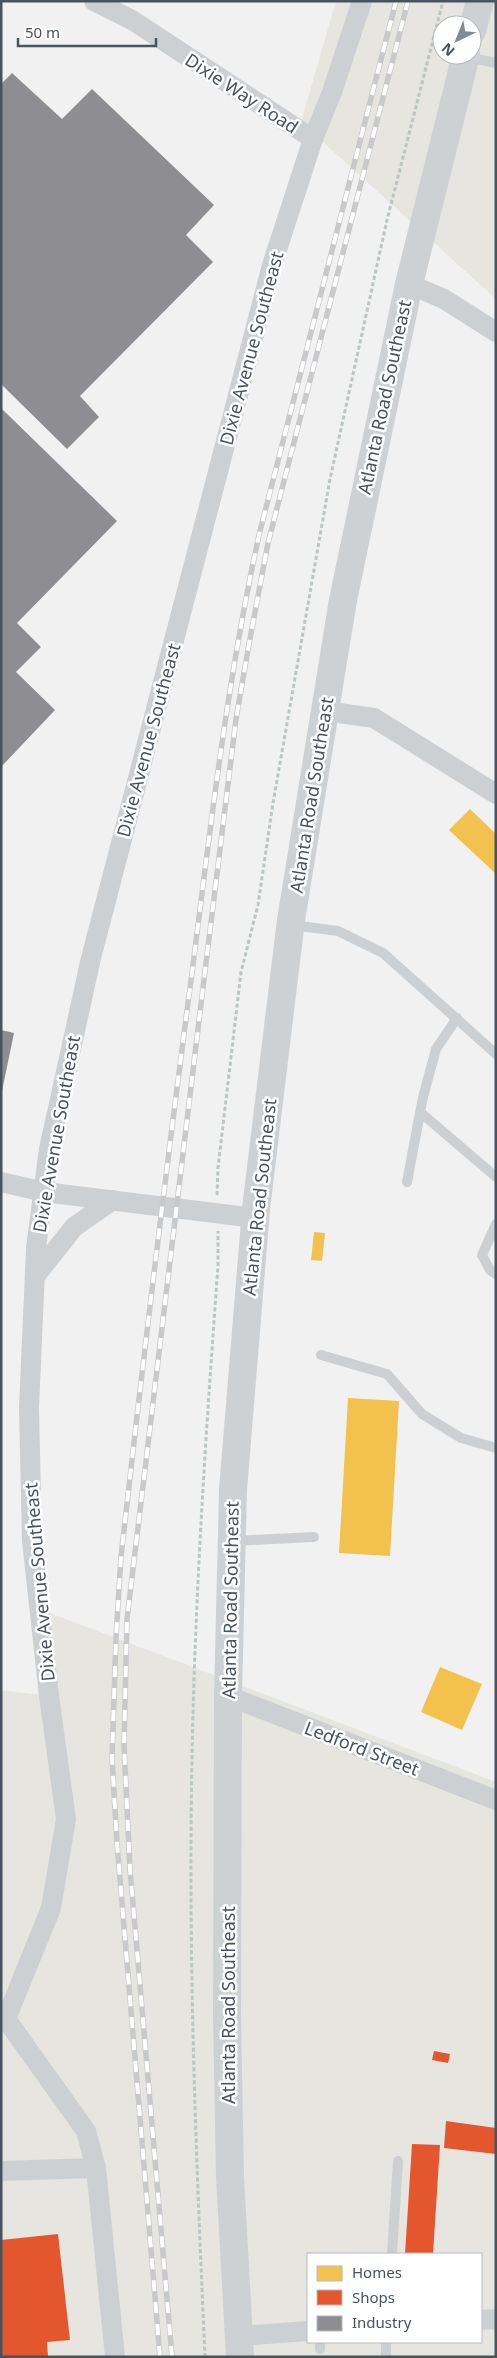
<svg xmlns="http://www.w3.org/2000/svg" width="497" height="2358" font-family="'Noto Sans',sans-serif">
  <rect width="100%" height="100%" fill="#f2f1f1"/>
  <g fill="#e6e5e0" fill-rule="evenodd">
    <path d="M336 1H496V299L301 122ZM442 25H472V55H442Z"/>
    <path d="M42 1610 496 1782V2357H1V1690L49 1696ZM308 2254H481V2342H308Z"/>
  </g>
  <g fill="#f2c14e">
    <polygon points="470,809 496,834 496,874 449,830"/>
    <polygon points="314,1232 325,1233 322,1261 311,1260"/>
    <polygon points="348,1398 399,1401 390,1556 339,1553"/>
    <polygon points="440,1667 482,1684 462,1730 421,1712"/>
  </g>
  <g fill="#e4572e">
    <polygon points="434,2051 450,2054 448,2063 432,2060"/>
    <polygon points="446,2121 496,2128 496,2154 444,2148"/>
    <polygon points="412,2144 440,2145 433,2254 405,2254"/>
    <polygon points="58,2234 70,2340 47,2342 48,2357 1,2357 1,2240"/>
  </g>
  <g fill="#8d8d92">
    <polygon points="12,73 62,119 92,89 214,205 186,235 213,262 80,396 99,417 67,449 1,384 1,84"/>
    <polygon points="1,408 117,521 17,623 41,647 16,672 55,710 1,767"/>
    <polygon points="1,1030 14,1033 2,1091 1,1091"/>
  </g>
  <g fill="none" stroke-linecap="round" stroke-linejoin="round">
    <g stroke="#bac6c2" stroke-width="3" stroke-dasharray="4 2.5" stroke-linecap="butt">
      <polyline points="217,1195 218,1168 241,972 258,905 273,803 330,479 387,220 443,1"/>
      <path d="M205 2357C196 2157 188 1958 192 1759 195 1594 206 1430 218 1266V1231"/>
    </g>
    <g stroke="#cdd0d2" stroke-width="10">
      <polyline points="467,57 496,63"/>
      <polyline points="292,925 338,931 383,953 496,1054"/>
      <polyline points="420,1112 496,1177"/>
      <polyline points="407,1182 423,1097 436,1049 457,1018"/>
      <polyline points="496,1224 482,1255 490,1270 496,1274"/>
      <polyline points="321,1355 387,1374 422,1414 461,1438 496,1448"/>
      <polyline points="232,1541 314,1537"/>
      <polyline points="392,2254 398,2161"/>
      <polyline points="386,2342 386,2357"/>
      <polyline points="320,2349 320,2342"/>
    </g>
    <g stroke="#cdd0d2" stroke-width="20">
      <polyline points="94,1 132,20 313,139"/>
      <polyline points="409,284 444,299 496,332"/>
      <polyline points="325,711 374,718 496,794"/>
      <polyline points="1,1182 44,1192 255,1218"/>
      <polyline points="36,1275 74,1227 113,1200"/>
      <polyline points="228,1696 496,1800"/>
      <polyline points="1,2171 96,2168"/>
      <polyline points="481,2320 496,2319"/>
      <polyline points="239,2336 308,2331"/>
      <polyline points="115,2357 96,2168 86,2131 6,2019 51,1908 66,1819 49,1696 32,1541 29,1408 36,1248 49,1149 91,958 272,265 313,139 332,92 362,1"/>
    </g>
    <g stroke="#ced1d4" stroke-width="28">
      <polyline points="472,31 480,1"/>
      <polyline points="240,2357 230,2177 227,2016 228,1696 233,1490 256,1209 291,920 343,600 409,284 466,55"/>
    </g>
    <g stroke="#c8c9cb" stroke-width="5.5">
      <g id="rail">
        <path d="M160 2357 117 1843 112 1758 116 1637 121 1557C143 1359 167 1162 193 965 211 821 228 677 259 535L396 1"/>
        <polyline points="172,2357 130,1869 124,1746 127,1619 201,1004 236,719 249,644 268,543 408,1"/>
      </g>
    </g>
    <use href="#rail" stroke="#fff" stroke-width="4" stroke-dasharray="11" stroke-linecap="butt"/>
  </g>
  <g text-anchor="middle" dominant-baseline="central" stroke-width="5" stroke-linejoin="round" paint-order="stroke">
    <g font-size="18" fill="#48535e" stroke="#fff">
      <text transform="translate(242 93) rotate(33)">Dixie Way Road</text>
      <text transform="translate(251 348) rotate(-75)">Dixie Avenue Southeast</text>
      <text transform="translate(384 397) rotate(-78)">Atlanta Road Southeast</text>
      <text transform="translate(148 740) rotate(-75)">Dixie Avenue Southeast</text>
      <text transform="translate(311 795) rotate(-81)">Atlanta Road Southeast</text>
      <text transform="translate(56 1134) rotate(-80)">Dixie Avenue Southeast</text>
      <text transform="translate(259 1197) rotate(-84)">Atlanta Road Southeast</text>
      <text transform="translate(39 1582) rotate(-95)">Dixie Avenue Southeast</text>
      <text transform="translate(230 1600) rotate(-89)">Atlanta Road Southeast</text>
      <text transform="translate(362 1748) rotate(21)">Ledford Street</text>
      <text transform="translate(228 2005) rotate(-90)">Atlanta Road Southeast</text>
    </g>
  </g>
  <rect width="497" height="2358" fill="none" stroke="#48535e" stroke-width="5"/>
  <rect x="307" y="2253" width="175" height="90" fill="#ffffff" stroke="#b6babf"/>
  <rect x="317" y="2266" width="25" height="15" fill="#f2c14e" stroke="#b6babf"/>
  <text x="352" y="2278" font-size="15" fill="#48535e">Homes</text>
  <rect x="317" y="2290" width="25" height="15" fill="#e4572e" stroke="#b6babf"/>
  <text x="352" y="2303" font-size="15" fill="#48535e">Shops</text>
  <rect x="317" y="2316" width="25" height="15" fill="#8d8d92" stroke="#b6babf"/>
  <text x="352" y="2328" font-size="15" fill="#48535e">Industry</text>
  <g transform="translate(457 40) rotate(223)"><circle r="24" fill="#ffffff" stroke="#b6babf"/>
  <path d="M0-4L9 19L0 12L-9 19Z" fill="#848a91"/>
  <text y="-8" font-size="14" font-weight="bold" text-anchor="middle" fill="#48535e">N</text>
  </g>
  <path d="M18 38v8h138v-8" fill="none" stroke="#48535e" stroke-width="2.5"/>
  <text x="25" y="38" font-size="15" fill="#48535e" stroke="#ffffff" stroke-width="4" paint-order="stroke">50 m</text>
</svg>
